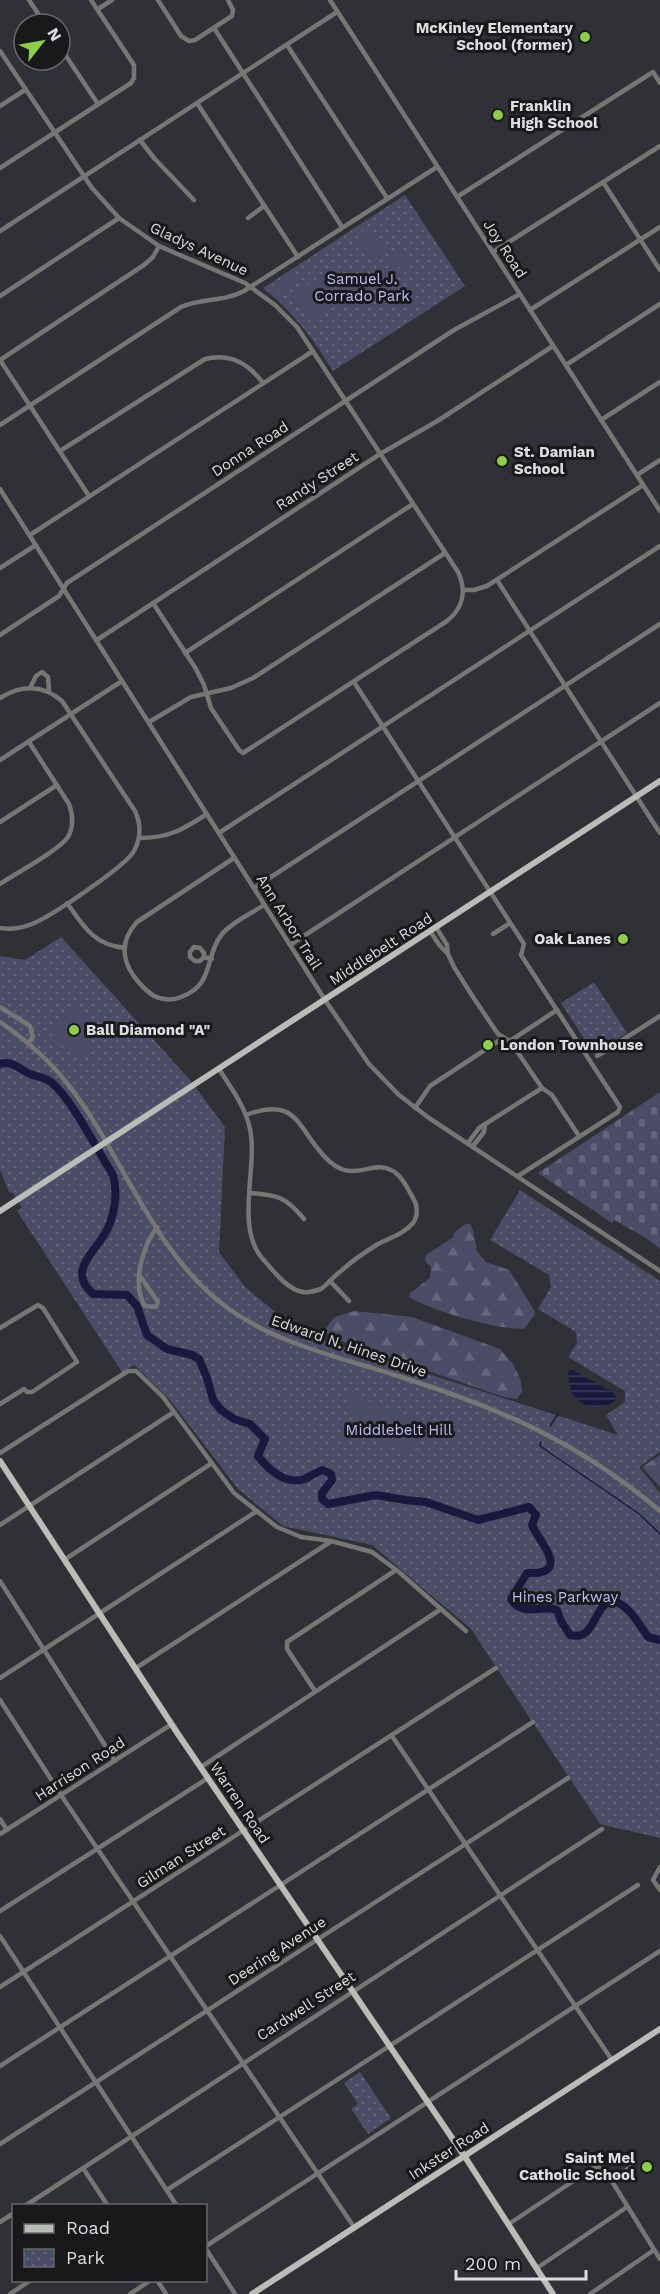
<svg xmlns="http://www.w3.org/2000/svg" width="660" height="2294" font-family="'Work Sans',sans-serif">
  <defs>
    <pattern id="forest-firs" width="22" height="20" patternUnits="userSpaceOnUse" patternTransform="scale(1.5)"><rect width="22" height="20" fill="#4a4d65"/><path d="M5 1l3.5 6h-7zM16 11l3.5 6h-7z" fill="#64667b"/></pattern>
    <pattern id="cemetery-stones" width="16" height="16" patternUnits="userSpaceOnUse" patternTransform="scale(1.5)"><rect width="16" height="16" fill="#4a4d65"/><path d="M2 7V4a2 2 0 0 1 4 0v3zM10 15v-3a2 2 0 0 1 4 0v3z" fill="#64667b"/></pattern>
    <pattern id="park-dots" width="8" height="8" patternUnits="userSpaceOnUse" patternTransform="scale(1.5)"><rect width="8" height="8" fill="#4a4d65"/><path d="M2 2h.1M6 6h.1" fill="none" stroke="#64667b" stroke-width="1.8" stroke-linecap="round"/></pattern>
    <pattern id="water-rules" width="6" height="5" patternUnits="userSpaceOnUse" patternTransform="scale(1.5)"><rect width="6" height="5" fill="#19193d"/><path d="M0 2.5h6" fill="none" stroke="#3a3a59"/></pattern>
  </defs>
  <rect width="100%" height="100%" fill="#303136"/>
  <g fill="url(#forest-firs)">
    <path d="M465 1224H470L473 1230 477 1251 486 1262 509 1270 534 1310 535 1314 524 1329C494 1329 435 1312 409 1297L410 1293 430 1278 431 1267 425 1261 426 1255 452 1238 456 1231Z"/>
    <polygon points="354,1311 412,1317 500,1349 513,1364 521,1381 522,1392 517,1399 504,1397 332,1338 324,1330 335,1317"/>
    <polygon points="660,1455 660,1487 642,1467"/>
  </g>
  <path fill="url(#cemetery-stones)" d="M660 1092V1249C647 1236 630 1230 615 1220L612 1223 538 1173Z"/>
  <g fill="url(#park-dots)">
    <path d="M405 195 465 286 333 371C313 339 293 311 263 288Z"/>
    <polygon points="61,937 190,1080 225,1127 219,1252 245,1287 301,1333 618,1435 606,1415 625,1402 625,1391 568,1357 577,1343 576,1332 538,1309 551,1287 549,1275 490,1240 520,1190 660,1281 660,1452 639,1467 660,1493 660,1838 600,1824 471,1629 372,1545 283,1526 238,1489 170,1400 134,1365 122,1372 17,1211 22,1208 13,1193 9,1192 0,1170 0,956 25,960"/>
    <polygon points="594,982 627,1033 594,1054 561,1003"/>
    <polygon points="360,2072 391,2118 368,2134 351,2109 358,2104 344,2083"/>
  </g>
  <g fill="#4a4d65">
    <polygon points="370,226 387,251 373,260 357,235"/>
    <polygon points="403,251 409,261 393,271 386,261"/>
    <polygon points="333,267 351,291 312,321 294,296"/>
    <polygon points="290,273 296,283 280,293 274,284"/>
    <path d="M75 1006C94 1021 97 1042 82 1062L50 1037Z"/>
    <path d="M345 1392 402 1413 390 1450C366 1437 352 1418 345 1392Z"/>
    <polygon points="406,1415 433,1423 431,1432 424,1437 413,1455 396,1451"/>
  </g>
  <path fill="url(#water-rules)" d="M571 1369 612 1392 616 1396 615 1401C601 1411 580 1409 572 1392 569 1386 569 1378 568 1372Z"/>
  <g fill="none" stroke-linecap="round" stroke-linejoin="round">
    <g stroke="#19193d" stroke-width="1.5">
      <polyline points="550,1426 558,1414"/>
      <polyline points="541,1442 540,1446 638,1513 660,1534"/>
    </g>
    <path stroke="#19193d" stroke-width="8" d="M0 1064C11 1060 20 1069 30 1074 37 1077 45 1077 51 1082 72 1099 97 1150 113 1175 118 1192 115 1214 107 1230 96 1252 66 1270 93 1294L127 1295 137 1306 147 1335 167 1349 192 1355 199 1359 207 1378 213 1400 221 1410 234 1419 250 1424 265 1439 258 1456C269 1470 286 1485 305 1479 311 1476 316 1472 323 1470L331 1474 332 1480 322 1493V1499L328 1504 376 1495 405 1500 426 1502 478 1520 529 1507 536 1515 532 1525C539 1542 573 1575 527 1573L511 1599C523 1618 541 1604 557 1610L561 1621 570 1635C596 1641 591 1609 612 1600 630 1606 638 1623 648 1637L660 1640"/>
    <g stroke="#767775" stroke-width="4.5">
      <polyline points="29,0 45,24"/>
      <polyline points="158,0 181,36 189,41 195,40 232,16 233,10 228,0"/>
      <polyline points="330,0 660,511"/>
      <polyline points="98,9 112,0"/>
      <polyline points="214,28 342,227"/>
      <polyline points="287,45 387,198"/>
      <polyline points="60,47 98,104"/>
      <path d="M0 51 92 188 119 218 159 246 245 283 275 305 297 327 458 572C467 591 463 608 447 621L243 753 239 750 211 708 204 685 196 669 153 603"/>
      <polyline points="197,103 298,257"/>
      <polyline points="0,106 25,90"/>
      <polyline points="140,140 154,158 194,200"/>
      <polyline points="0,168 131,83 134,78 134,65 91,0"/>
      <polyline points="603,182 660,270"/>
      <polyline points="457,197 653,72 660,83"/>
      <polyline points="248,218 264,206"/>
      <polyline points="0,231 337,12"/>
      <polyline points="493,252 660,146"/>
      <polyline points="0,296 119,218"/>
      <polyline points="530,310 660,227"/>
      <polyline points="0,360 144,265 153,257 159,246"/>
      <polyline points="0,360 89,496"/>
      <polyline points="566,365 660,304"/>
      <polyline points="601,420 660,382"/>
      <path d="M0 425 181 307C201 298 224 302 244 291L437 167"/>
      <path d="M60 451 205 359C230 353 248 363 263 383"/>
      <polyline points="637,475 660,460"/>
      <polyline points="0,489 325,1000 369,1064 399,1095 429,1118 660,1271"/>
      <polyline points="30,535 313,351"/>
      <polyline points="0,568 36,545"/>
      <polyline points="497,580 660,833"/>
      <polyline points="463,590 474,590 487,586 643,485"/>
      <polyline points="0,635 59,596 67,583 454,330 520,294"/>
      <polyline points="97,640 380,454 439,420 553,346"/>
      <polyline points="185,653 413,504"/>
      <polyline points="354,682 524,944 521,955 620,1107 618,1112 518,1176"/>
      <polyline points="30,688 36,676 42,672 48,677 49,691"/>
      <path d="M0 698C21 685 42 684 62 701L135 811C141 824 141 838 134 851 126 866 50 917 32 924 22 928 11 930 0 928"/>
      <polyline points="149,722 191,697 231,688 253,678 445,553"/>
      <polyline points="0,760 122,681"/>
      <polyline points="0,822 57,785"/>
      <polyline points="219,833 660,546"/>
      <path d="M139 838C169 838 182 830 207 814"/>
      <path d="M234 858 137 922C127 933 122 946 126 960 129 973 143 989 154 996 163 1000 172 1001 181 997 215 985 204 956 222 934 233 921 251 914 264 905"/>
      <path d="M0 884C16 873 58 851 68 837 74 826 73 815 69 804L29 742"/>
      <polyline points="254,888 660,624"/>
      <path d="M67 903C83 926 94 945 125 948"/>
      <polyline points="436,927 447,945 448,954 454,967 473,997 498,1034 510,1041"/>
      <polyline points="430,931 440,946 448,954"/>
      <polyline points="493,934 510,923"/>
      <polyline points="290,945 660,703"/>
      <polyline points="204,957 200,961 195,961 190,957 190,952 194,947 200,948 204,953 204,957 212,959"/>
      <polyline points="0,1007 30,1026 33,1037 28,1043"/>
      <path d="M0 1022C25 1039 48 1059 67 1083 124 1155 152 1254 229 1309 279 1345 343 1358 401 1377 500 1408 580 1443 660 1511"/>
      <polyline points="510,1041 542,1088 552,1095 579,1136"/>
      <polyline points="510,1041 557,1010"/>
      <polyline points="597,1056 660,1016"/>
      <path d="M219 1069C231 1088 245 1106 250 1129 258 1167 235 1226 262 1258 272 1269 287 1290 303 1292 309 1293 315 1291 321 1289 328 1284 334 1276 341 1271 352 1261 365 1252 378 1244 389 1238 404 1234 413 1223 418 1216 418 1206 413 1198 408 1189 401 1174 391 1170 370 1159 352 1187 324 1156 296 1126 297 1096 246 1115"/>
      <polyline points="415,1108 430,1086 503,1038"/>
      <polyline points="468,1143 479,1128 542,1088"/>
      <polyline points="473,1146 484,1132 485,1125"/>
      <path d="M250 1193C278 1195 286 1197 304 1219"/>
      <path d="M140 1276 158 1302 156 1307 145 1306C131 1284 143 1246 157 1227"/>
      <polyline points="330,1281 349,1301"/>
      <polyline points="0,1328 38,1305 43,1308 77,1362 32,1392 27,1392 24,1389 0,1404"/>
      <polyline points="0,1453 128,1371 136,1371 163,1397 234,1493 277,1527 301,1537 331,1541 372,1552 399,1572 466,1631"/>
      <polyline points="0,1525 174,1412"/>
      <polyline points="64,1560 212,1463"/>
      <polyline points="0,1581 115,1761"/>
      <polyline points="136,1668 330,1542"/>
      <polyline points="0,1678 257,1511"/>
      <polyline points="315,1691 287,1649 287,1642 396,1570"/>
      <polyline points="0,1700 65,1801 354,2227"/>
      <polyline points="392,1736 612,2060"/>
      <polyline points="201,1767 441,1609"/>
      <polyline points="0,1819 7,1830"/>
      <polyline points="0,1834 172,1724"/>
      <polyline points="660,1867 653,1880 660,1890"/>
      <polyline points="0,1911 208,1778"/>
      <polyline points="0,1936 177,2206"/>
      <polyline points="0,1987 496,1668"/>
      <polyline points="0,2066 533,1722"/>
      <polyline points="0,2144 568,1778"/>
      <polyline points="83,2168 108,2206"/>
      <polyline points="610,2180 633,2166"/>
      <polyline points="167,2190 638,1885"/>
      <polyline points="25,2206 602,1829"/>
      <polyline points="0,2222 14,2213"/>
      <polyline points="509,2224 593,2168 600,2167 605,2170 660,2259"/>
      <polyline points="206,2246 660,1951"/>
      <polyline points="206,2249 235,2294"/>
      <polyline points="537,2268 627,2207"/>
      <polyline points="157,2280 166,2294"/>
      <polyline points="10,2294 31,2280"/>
      <polyline points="130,2294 151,2280"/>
      <polyline points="590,2294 654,2250"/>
    </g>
    <g stroke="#babcb8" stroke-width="6">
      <polyline points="0,1211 660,781"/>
      <polyline points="0,1461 178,1734 467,2160 553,2294"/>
      <polyline points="252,2294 660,2029"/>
    </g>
  </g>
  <g fill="#8cce45" stroke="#19191b" stroke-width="2">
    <circle cx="585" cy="37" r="6"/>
    <circle cx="498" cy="115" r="6"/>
    <circle cx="502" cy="461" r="6"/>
    <circle cx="623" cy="939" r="6"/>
    <circle cx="74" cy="1030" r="6"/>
    <circle cx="488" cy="1045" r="6"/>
    <circle cx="647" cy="2167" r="6"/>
  </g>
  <g text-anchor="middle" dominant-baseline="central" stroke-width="6" stroke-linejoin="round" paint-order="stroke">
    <g font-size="15" font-weight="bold" fill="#dcdde0" stroke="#19191b" text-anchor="start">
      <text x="573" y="28" text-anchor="end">McKinley Elementary<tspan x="573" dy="17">School (former)</tspan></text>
      <text x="510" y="106">Franklin<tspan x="510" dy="17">High School</tspan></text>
      <text x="514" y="452">St. Damian<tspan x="514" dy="17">School</tspan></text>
      <text x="611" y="939" text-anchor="end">Oak Lanes</text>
      <text x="86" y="1030">Ball Diamond "A"</text>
      <text x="500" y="1045">London Townhouse</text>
      <text x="635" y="2158" text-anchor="end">Saint Mel<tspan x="635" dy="17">Catholic School</tspan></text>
    </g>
    <g font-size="15" fill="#dcdde0" stroke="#19191b">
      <text transform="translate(199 249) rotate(25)">Gladys Avenue</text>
      <text transform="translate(505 249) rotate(57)">Joy Road</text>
      <text transform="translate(250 449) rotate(-33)">Donna Road</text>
      <text transform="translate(317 481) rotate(-33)">Randy Street</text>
      <text transform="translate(289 922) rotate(58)">Ann Arbor Trail</text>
      <text transform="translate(381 949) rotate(-33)">Middlebelt Road</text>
      <text transform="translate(349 1346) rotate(19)">Edward N. Hines Drive</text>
      <text transform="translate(80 1769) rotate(-33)">Harrison Road</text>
      <text transform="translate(240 1803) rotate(56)">Warren Road</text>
      <text transform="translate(181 1857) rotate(-33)">Gilman Street</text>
      <text transform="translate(277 1951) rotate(-33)">Deering Avenue</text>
      <text transform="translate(306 2006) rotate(-33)">Cardwell Street</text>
      <text transform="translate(449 2151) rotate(-33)">Inkster Road</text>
    </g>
    <g font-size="15" fill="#b9bef6" stroke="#19191b">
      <text x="362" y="279">Samuel J.<tspan x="362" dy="17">Corrado Park</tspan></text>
      <text x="399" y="1430">Middlebelt Hill</text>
      <text x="565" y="1597">Hines Parkway</text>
    </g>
  </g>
  <rect x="12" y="2204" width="195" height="78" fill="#19191b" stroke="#67676a" stroke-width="1.5"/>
  <rect x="24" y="2224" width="30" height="9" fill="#babcb8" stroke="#67676a" stroke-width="1.5"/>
  <text x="66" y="2234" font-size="18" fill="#dcdde0">Road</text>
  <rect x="24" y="2249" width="30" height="18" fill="url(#park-dots)" stroke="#67676a" stroke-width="1.5"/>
  <text x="66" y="2264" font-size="18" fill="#dcdde0">Park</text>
  <g transform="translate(42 42) rotate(59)"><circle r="28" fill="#19191b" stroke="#67676a" stroke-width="1.5"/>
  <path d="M0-4.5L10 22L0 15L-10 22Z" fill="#8cce45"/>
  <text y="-9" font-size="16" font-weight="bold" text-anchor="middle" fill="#dcdde0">N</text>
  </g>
  <path d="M456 2270v9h130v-9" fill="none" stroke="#dcdde0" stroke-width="3"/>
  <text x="465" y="2270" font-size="18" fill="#dcdde0" stroke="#19191b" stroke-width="4.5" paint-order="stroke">200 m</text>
</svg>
